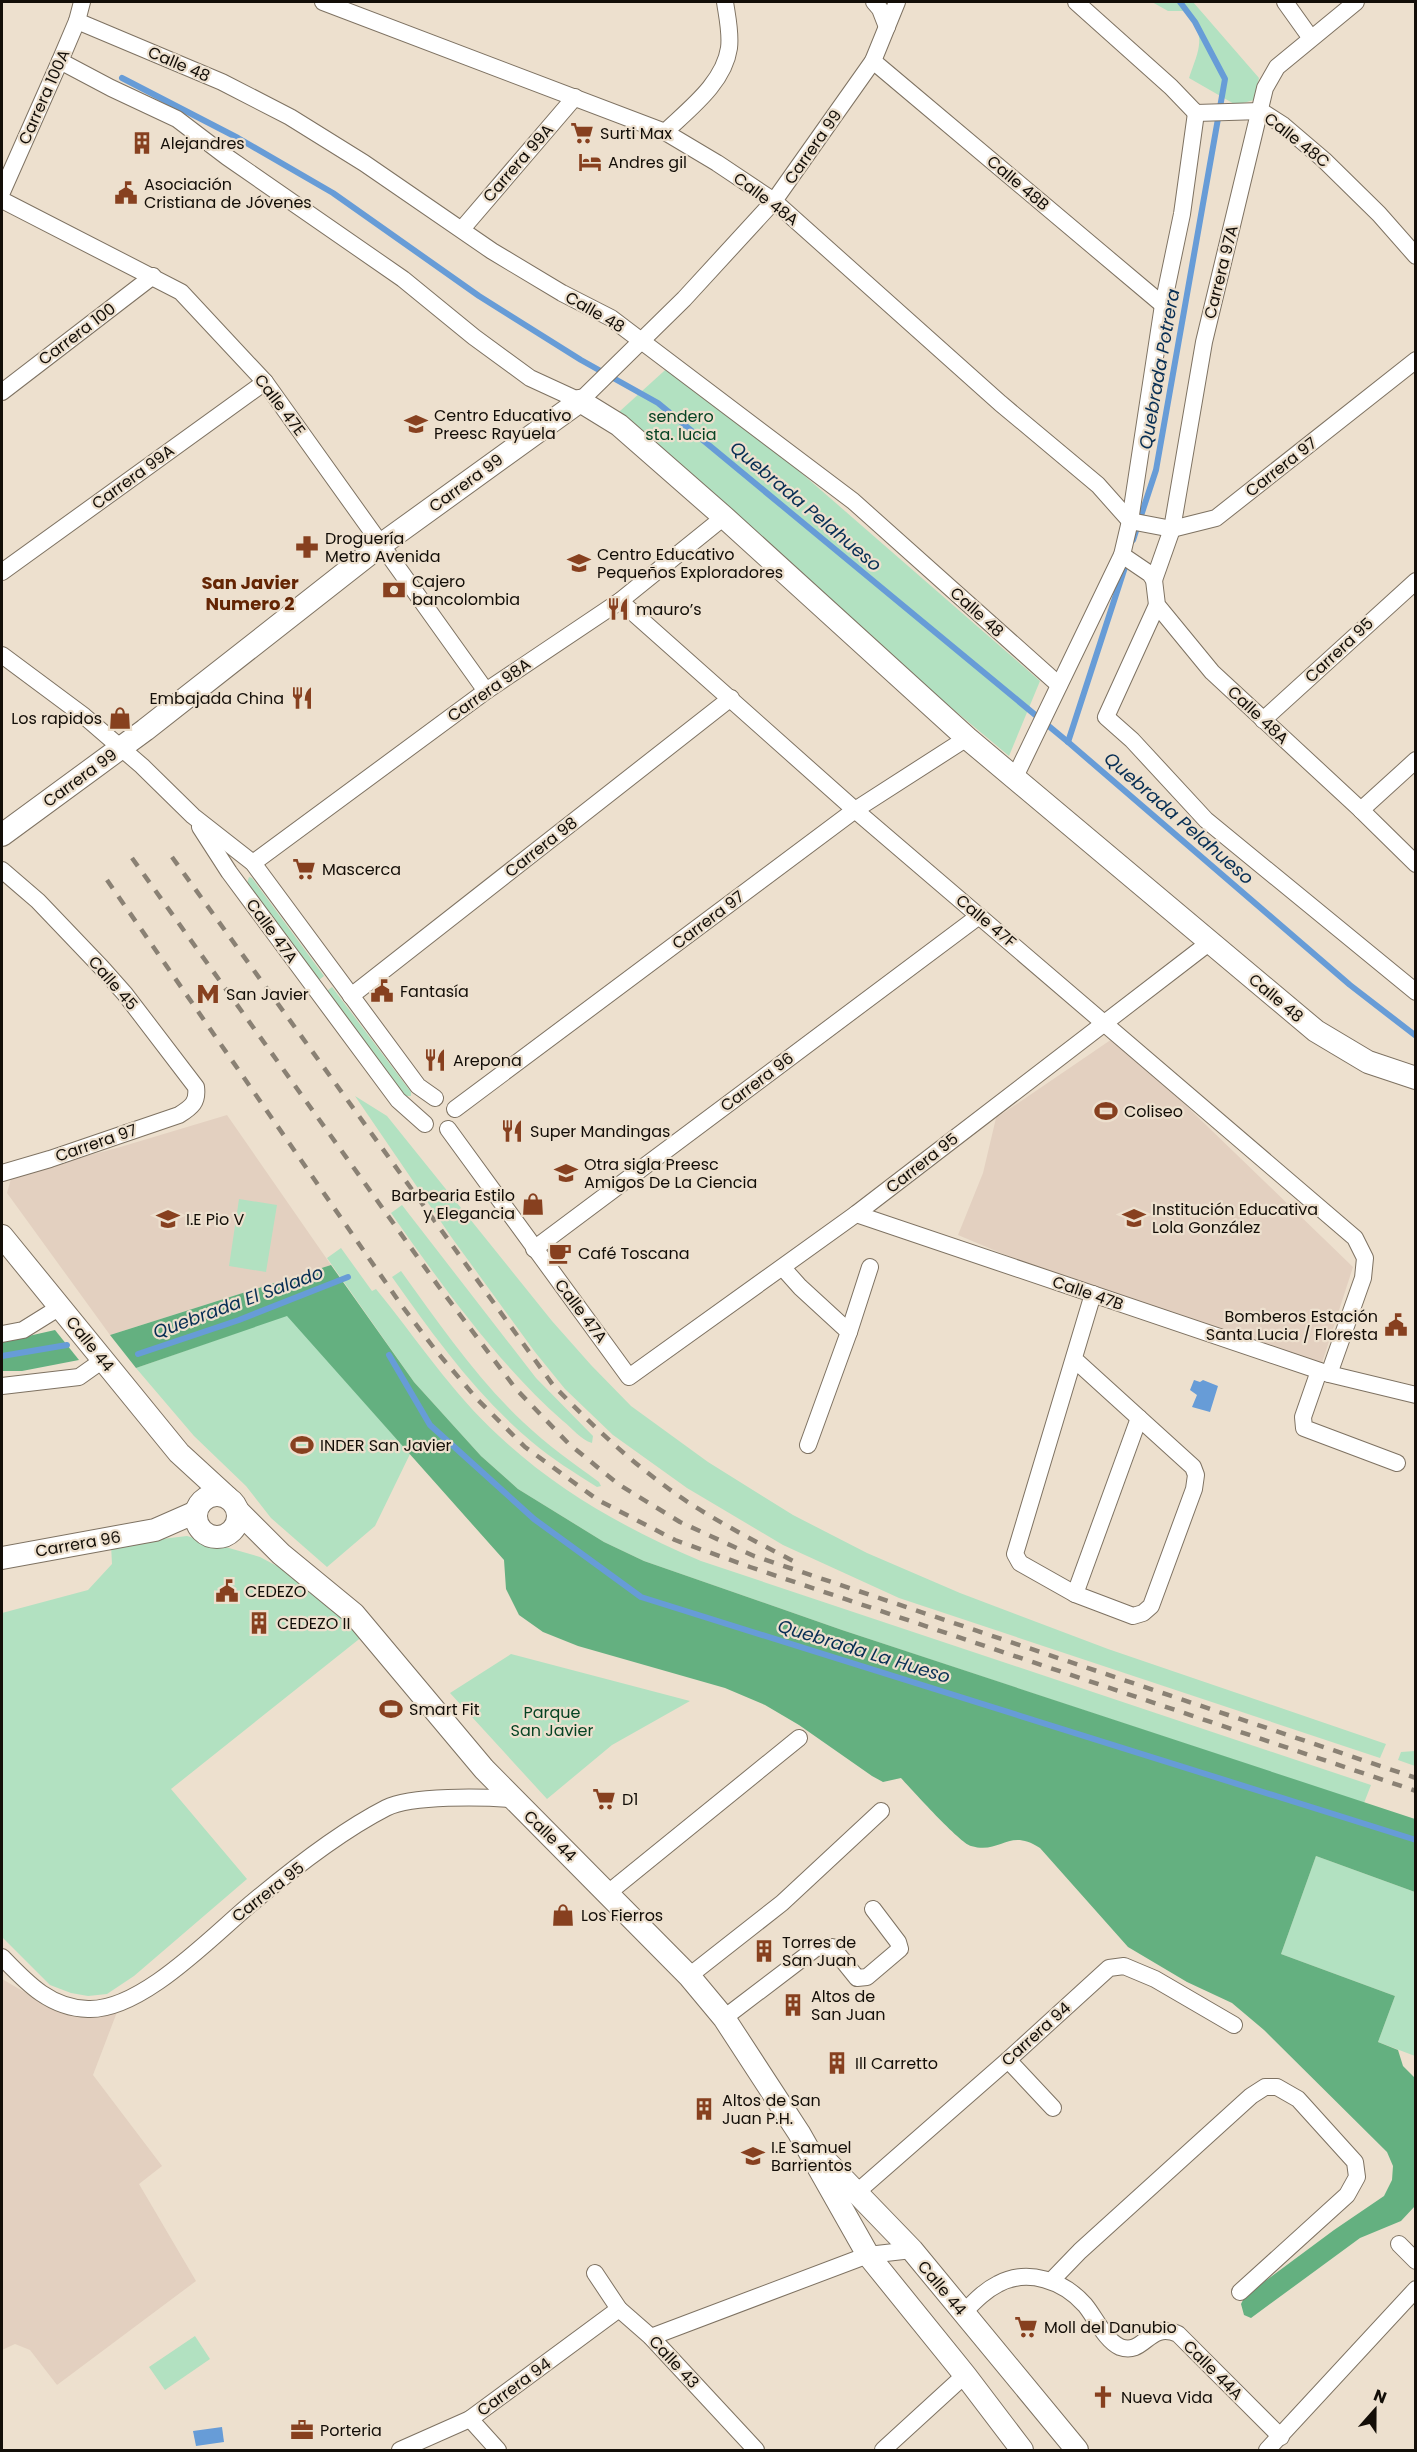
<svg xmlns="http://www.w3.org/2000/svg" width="1417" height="2452" font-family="Poppins,sans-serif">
  <rect width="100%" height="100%" fill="#ede0ce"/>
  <g fill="#e3d0c0">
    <polygon points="1115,1037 1353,1267 1321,1366 1063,1279 958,1235 983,1173 996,1118"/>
    <polygon points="227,1115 331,1265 110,1335 7,1193 12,1175 117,1148"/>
    <polygon points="2,1979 40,2001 88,2012 117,2012 93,2075 162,2166 139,2184 196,2281 57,2385 30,2350 15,2344 2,2350"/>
  </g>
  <g fill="#b2e1c1">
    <path d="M1152 2H1193L1259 78 1254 100 1236 105 1189 78C1199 49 1208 35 1184 11H1168Z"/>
    <polygon points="674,362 1040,681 1009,756 609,421"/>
    <polygon points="249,877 252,878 324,976 319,980 247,883"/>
    <polygon points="332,987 411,1092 411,1096 405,1096 327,991"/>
    <polygon points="355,1096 387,1116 552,1321 591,1365 631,1406 708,1462 793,1515 867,1553 960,1593 1108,1649 1386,1744 1380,1758 899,1598 783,1545 687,1488 613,1435 565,1389 535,1352 452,1238"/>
    <polygon points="239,1199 277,1205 266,1272 229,1266"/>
    <path d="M402 1205 536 1378 593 1436 592 1443C581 1440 572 1428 563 1421 498 1364 441 1284 391 1213Z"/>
    <path d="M341 1248 372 1291 376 1289C416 1338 452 1393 499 1436 557 1491 628 1530 701 1561L1371 1785 1364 1803 842 1630 644 1561 604 1542 518 1489 481 1456 414 1382 327 1258Z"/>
    <path d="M401 1271C438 1322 476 1378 523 1422 546 1444 573 1463 599 1482L601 1486 597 1487C575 1473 552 1459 532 1442 477 1396 433 1335 392 1277Z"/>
    <polygon points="287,1315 410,1454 375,1526 327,1567 271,1518 246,1486 194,1436 136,1368"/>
    <polygon points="187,1536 260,1557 290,1573 363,1636 171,1789 247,1879 134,1976 107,1994 88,1996 71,1993 50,1985 2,1937 2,1613 88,1590 112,1564 111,1545"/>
    <polygon points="511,1654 690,1701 612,1745 547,1799 450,1693"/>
    <polygon points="1415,1751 1415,1766 1398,1760 1401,1752"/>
    <polygon points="1316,1856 1415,1892 1415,2056 1378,2042 1395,1996 1281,1954"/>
    <polygon points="195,2336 210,2359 165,2390 149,2367"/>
  </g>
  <g fill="#64b080">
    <path d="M331 1265 414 1382 481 1456 518 1489 604 1542 644 1561 842 1630 1415 1819V1892L1316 1856 1281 1954 1395 1996 1378 2042 1398 2050 1403 2066 1415 2078V2206L1401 2221 1360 2238 1251 2318 1244 2315 1241 2304 1245 2296 1334 2230 1384 2196 1392 2180 1393 2166 1387 2152 1264 2030 1232 2003 1187 1982 1128 1947 1040 1848C1008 1827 1001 1855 971 1846 960 1843 912 1790 901 1778L883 1782 872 1776 799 1725 765 1705 725 1688 578 1646 543 1632 519 1615 506 1589 504 1560 287 1316 136 1368 110 1335Z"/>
    <polygon points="55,1330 79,1360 22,1371 2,1371 2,1342"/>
  </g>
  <g fill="#679cd7">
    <polygon points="1194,1380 1200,1382 1203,1380 1218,1386 1210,1412 1192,1407 1197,1395 1190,1390"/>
    <polygon points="222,2427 224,2442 196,2446 193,2431"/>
  </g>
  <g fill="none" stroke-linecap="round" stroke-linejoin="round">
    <g stroke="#679cd7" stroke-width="6">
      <polyline points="122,78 238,138 333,193 479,296 581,360 658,403 1068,742 1350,985 1416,1036"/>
      <polyline points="1133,540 1156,470 1225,79 1195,22 1180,2"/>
      <polyline points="1068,742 1126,564"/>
      <polyline points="138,1354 239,1320 348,1277"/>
      <polyline points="389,1355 430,1425 534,1519 641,1597 1416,1840"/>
      <polyline points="2,1356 67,1345"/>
    </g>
    <g stroke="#7e7262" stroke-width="18">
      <g id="street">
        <polyline points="323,2 665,132 717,163 774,201 1000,403 1098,485 1130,521"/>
        <polyline points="874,2 880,9 887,27"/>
        <polyline points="1076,2 1171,87 1196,113 1261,111 1283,125 1324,160 1379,214 1416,256"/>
        <polyline points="1285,2 1310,37"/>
        <polyline points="77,21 222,82 290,117 364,163 492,251 562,293 611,318 853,501 1059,685"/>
        <polyline points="60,61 111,88 177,119 227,157 403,279 474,337 530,378 580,401 684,299 774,201 873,61 897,2"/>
        <polyline points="873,61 1163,305"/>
        <path d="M665 132C689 109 724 83 729 48 731 33 727 16 725 2"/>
        <polyline points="2,192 60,61 77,21 82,2"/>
        <polyline points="2,200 181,292 265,382 486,691"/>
        <polyline points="462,229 575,97"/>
        <polyline points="2,392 153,276"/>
        <polyline points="1130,521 1172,529 1216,518 1416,360"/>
        <polyline points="1122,555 1150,574 1154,580 1157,605 1212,672 1361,810 1416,864"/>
        <polyline points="2,572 265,382"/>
        <polyline points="1154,580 1172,529 1204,342 1265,88 1277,67 1356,2"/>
        <polyline points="620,601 855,810 1355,1238 1365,1258 1363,1278 1329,1374 856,1214"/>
        <polyline points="1157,605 1106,717 1132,740 1206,820 1416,992"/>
        <polyline points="2,655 84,716 142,766 193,816 253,863 418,1086 435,1098"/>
        <polyline points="1263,720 1416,581"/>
        <polyline points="1015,777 1122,555 1130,521 1163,305 1182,214 1196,113"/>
        <polyline points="1361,810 1416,760"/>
        <polyline points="200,827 229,872 398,1100 425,1124"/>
        <polyline points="253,863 486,691 620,601 724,517"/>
        <path d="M2 870 38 901 102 968 125 994 196 1087C198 1102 192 1107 179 1115L50 1159 2 1173"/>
        <polyline points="351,996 731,698"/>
        <polyline points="455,1109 855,810 967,738"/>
        <polyline points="448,1129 629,1377 856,1214 1210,942"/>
        <polyline points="534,1249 979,916"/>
        <polyline points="783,1268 800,1287 849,1332 808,1445"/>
        <polyline points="849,1332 870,1267"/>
        <polyline points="2,1334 23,1330 60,1307"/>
        <polyline points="1074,1359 1193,1467 1196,1475 1194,1489 1151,1606 1143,1613 1133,1616 1075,1594 1020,1563 1015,1554 1093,1294"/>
        <polyline points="1319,1371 1303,1417 1304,1428 1397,1463"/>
        <polyline points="1329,1374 1416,1395"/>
        <polyline points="2,1386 79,1377 103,1360"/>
        <polyline points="1075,1594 1139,1418"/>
        <polyline points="608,1893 799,1738"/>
        <path d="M2 1957C27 1983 50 2008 88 2009 142 2011 213 1935 253 1902 290 1871 343 1830 386 1808 412 1795 483 1797 512 1799"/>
        <polyline points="689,1976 782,1903 881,1811"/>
        <polyline points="724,2018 816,1948 832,1947 857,1978 867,1977 900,1949 898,1942 873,1909"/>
        <polyline points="1008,2060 1053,2108"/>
        <polyline points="856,2193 1008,2060 1109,1968 1124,1966 1155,1979 1234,2025"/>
        <polyline points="1399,2244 1416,2261"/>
        <polyline points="595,2273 619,2309 651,2337 756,2450"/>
        <polyline points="1052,2280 1080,2251 1251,2096 1265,2087 1277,2087 1298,2099 1355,2162 1357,2177 1347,2195 1240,2292"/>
        <path d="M963 2313C974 2302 984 2291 998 2284 1028 2268 1064 2281 1085 2305 1095 2317 1105 2340 1120 2347 1145 2356 1148 2321 1178 2334L1281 2437"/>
        <polyline points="651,2337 868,2255 912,2250"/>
        <polyline points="470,2419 498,2450"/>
        <polyline points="400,2450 470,2419 619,2309"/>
        <polyline points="883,2450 965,2375"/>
        <polyline points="1267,2450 1416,2289"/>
      </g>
    </g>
    <g stroke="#7e7262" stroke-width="24">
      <g id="secondary">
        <polyline points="2,835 145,730 382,544 580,401 619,425 724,517 967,738 1316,1031 1368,1062 1416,1078"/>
        <polyline points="2,1236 179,1453 227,1497"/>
        <circle cx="217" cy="1516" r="21"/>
        <polyline points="238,1511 281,1554 354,1614 484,1769 689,1976 724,2018 799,2133 868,2255 965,2375 1022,2450"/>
        <polyline points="2,1558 155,1530 196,1512"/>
        <polyline points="823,2158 912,2250 1077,2450"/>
      </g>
    </g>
    <use href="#street" stroke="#fff" stroke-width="16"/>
    <use href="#secondary" stroke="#fff" stroke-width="22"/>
    <g stroke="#8a8174" stroke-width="4.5" stroke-dasharray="10 10" stroke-linecap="butt">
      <path d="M172 857 553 1385C588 1421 624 1456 665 1486 705 1516 751 1539 795 1562"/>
      <polyline points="132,858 439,1287 516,1389 568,1443 618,1484 680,1522 754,1556 1416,1778"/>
      <polyline points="107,880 402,1306 437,1352 477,1399 525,1447 598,1500 675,1540 750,1567 1416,1791"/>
    </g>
  </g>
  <defs>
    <g id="supermarket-bare" transform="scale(1.8)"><path d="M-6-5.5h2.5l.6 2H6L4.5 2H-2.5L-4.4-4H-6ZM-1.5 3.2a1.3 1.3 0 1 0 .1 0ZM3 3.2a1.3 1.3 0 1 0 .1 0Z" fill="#87401f" stroke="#ede0ce" stroke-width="2.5" paint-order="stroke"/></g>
    <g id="building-bare" transform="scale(1.8)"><path d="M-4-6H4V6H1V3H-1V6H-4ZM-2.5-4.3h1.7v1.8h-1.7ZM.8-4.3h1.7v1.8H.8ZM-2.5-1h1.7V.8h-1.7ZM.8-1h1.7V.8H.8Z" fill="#87401f" stroke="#ede0ce" stroke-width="2.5" paint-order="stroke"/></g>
    <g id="hotel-bare" transform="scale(1.8)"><path d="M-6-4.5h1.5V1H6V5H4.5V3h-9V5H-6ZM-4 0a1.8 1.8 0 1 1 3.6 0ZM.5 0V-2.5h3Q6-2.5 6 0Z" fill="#87401f" stroke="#ede0ce" stroke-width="2.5" paint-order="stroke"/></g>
    <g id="civic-bare" transform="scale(1.8)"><path d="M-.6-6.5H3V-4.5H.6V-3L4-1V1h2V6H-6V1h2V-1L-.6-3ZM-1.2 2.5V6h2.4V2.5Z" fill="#87401f" stroke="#ede0ce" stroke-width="2.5" paint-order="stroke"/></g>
    <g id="school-bare" transform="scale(1.8)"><path d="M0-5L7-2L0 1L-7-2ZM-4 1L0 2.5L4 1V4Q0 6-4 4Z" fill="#87401f" stroke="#ede0ce" stroke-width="2.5" paint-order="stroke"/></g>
    <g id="pharmacy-bare" transform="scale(1.8)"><path d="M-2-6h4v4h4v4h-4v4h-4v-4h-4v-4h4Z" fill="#87401f" stroke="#ede0ce" stroke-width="2.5" paint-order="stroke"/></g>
    <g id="bank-bare" transform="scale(1.8)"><path d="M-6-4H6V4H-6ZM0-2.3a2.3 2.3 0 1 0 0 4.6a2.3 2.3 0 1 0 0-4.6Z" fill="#87401f" stroke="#ede0ce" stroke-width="2.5" paint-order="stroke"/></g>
    <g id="restaurant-bare" transform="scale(1.8)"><path d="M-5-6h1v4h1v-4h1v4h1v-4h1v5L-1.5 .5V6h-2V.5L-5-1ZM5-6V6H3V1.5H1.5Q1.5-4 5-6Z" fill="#87401f" stroke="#ede0ce" stroke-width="2.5" paint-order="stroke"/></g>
    <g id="shop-bare" transform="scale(1.8)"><path d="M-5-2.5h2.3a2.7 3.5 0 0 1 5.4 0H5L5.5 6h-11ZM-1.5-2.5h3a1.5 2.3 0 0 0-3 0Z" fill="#87401f" stroke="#ede0ce" stroke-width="2.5" paint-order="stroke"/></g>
    <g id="metro-bare" transform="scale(1.8)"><path d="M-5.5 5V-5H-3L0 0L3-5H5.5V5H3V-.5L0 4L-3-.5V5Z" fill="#87401f" stroke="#ede0ce" stroke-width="2.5" paint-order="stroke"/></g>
    <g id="stadium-bare" transform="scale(1.8)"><path d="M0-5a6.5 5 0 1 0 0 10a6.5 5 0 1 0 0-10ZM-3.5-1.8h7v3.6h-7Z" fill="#87401f" stroke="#ede0ce" stroke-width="2.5" paint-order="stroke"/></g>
    <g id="university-bare" transform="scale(1.8)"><path d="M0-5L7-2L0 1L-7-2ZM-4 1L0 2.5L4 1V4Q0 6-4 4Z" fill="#87401f" stroke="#ede0ce" stroke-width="2.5" paint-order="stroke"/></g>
    <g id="cafe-bare" transform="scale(1.8)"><path d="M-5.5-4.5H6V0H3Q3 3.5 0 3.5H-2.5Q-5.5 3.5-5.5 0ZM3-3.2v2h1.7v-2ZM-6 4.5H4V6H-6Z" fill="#87401f" stroke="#ede0ce" stroke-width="2.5" paint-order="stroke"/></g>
    <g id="church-bare" transform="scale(1.8)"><path d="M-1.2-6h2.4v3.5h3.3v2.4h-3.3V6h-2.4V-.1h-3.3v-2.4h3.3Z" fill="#87401f" stroke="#ede0ce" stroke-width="2.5" paint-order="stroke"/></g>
    <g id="office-bare" transform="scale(1.8)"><path d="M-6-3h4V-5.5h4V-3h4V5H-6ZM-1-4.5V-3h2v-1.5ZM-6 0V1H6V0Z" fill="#87401f" stroke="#ede0ce" stroke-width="2.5" paint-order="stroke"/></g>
  </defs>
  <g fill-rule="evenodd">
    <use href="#supermarket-bare" x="582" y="133"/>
    <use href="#building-bare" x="142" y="143"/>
    <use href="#hotel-bare" x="590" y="162"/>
    <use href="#civic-bare" x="126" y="193"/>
    <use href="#school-bare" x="416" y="424"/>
    <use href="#pharmacy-bare" x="307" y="547"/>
    <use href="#school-bare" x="579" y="563"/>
    <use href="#bank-bare" x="394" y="590"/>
    <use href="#restaurant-bare" x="618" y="609"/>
    <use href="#restaurant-bare" x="302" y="698"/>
    <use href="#shop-bare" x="120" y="718"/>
    <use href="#supermarket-bare" x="304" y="869"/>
    <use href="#civic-bare" x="382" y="991"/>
    <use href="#metro-bare" x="208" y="994"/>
    <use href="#restaurant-bare" x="435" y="1060"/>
    <use href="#stadium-bare" x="1106" y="1111"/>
    <use href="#restaurant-bare" x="512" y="1131"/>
    <use href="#school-bare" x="566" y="1173"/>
    <use href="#shop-bare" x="533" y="1204"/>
    <use href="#university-bare" x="1134" y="1218"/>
    <use href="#university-bare" x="168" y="1219"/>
    <use href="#cafe-bare" x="560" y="1253"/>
    <use href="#civic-bare" x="1396" y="1325"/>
    <use href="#stadium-bare" x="302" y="1445"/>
    <use href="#civic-bare" x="227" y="1591"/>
    <use href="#building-bare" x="259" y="1623"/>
    <use href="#stadium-bare" x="391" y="1709"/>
    <use href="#supermarket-bare" x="604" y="1799"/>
    <use href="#shop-bare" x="563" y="1915"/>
    <use href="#building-bare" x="764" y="1951"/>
    <use href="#building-bare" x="793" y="2005"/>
    <use href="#building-bare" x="837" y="2063"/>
    <use href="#building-bare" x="704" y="2109"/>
    <use href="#university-bare" x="753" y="2156"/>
    <use href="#supermarket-bare" x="1026" y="2327"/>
    <use href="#church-bare" x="1103" y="2397"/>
    <use href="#office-bare" x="302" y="2430"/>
  </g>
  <g text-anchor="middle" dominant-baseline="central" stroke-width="4.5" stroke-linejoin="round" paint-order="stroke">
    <g font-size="16" fill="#130e08" stroke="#ede0ce">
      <text transform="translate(179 64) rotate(23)">Calle 48</text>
      <text transform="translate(44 97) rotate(-66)">Carrera 100A</text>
      <text transform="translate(1297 140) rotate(38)">Calle 48C</text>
      <text transform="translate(813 147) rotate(-55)">Carrera 99</text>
      <text transform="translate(518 163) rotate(-49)">Carrera 99A</text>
      <text transform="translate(1018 183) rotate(40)">Calle 48B</text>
      <text transform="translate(766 199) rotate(37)">Calle 48A</text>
      <text transform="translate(1221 272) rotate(-76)">Carrera 97A</text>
      <text transform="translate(595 312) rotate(30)">Calle 48</text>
      <text transform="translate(77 334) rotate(-37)">Carrera 100</text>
      <text transform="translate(280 405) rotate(53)">Calle 47E</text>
      <text transform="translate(1281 467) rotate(-38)">Carrera 97</text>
      <text transform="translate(133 477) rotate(-36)">Carrera 99A</text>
      <text transform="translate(466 483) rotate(-36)">Carrera 99</text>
      <text transform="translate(977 612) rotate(42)">Calle 48</text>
      <text transform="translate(1339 650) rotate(-43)">Carrera 95</text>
      <text transform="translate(489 690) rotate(-35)">Carrera 98A</text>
      <text transform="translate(1258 715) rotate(43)">Calle 48A</text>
      <text transform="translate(80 778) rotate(-36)">Carrera 99</text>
      <text transform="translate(541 847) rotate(-38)">Carrera 98</text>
      <text transform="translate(708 920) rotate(-37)">Carrera 97</text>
      <text transform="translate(986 921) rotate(40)">Calle 47F</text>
      <text transform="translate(272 931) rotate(54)">Calle 47A</text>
      <text transform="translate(113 983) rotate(49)">Calle 45</text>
      <text transform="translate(1276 998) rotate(40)">Calle 48</text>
      <text transform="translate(757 1082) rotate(-37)">Carrera 96</text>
      <text transform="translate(96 1143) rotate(-19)">Carrera 97</text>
      <text transform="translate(922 1163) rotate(-38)">Carrera 95</text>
      <text transform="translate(1088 1293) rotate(19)">Calle 47B</text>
      <text transform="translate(581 1311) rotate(53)">Calle 47A</text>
      <text transform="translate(90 1344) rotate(51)">Calle 44</text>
      <text transform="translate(78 1544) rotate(-10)">Carrera 96</text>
      <text transform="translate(550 1836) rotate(44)">Calle 44</text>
      <text transform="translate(268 1892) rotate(-38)">Carrera 95</text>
      <text transform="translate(1036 2034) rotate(-42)">Carrera 94</text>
      <text transform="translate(942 2288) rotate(50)">Calle 44</text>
      <text transform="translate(674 2362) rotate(47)">Calle 43</text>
      <text transform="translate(1213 2370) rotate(45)">Calle 44A</text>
      <text transform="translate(514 2387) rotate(-36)">Carrera 94</text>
    </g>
    <g font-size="16" fill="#130e08" stroke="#ede0ce" text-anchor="start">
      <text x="600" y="133">Surti Max</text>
      <text x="160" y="143">Alejandres</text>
      <text x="608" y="162">Andres gil</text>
      <text x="144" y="184">Asociación<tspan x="144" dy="18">Cristiana de Jóvenes</tspan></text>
      <text x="434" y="415">Centro Educativo<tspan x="434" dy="18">Preesc Rayuela</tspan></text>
      <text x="325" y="538">Droguería<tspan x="325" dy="18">Metro Avenida</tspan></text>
      <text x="597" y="554">Centro Educativo<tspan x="597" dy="18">Pequeños Exploradores</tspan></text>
      <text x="412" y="581">Cajero<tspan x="412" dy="18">bancolombia</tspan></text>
      <text x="636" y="609">mauro’s</text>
      <text x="284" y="698" text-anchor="end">Embajada China</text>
      <text x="102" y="718" text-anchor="end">Los rapidos</text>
      <text x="322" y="869">Mascerca</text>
      <text x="400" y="991">Fantasía</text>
      <text x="226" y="994">San Javier</text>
      <text x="453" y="1060">Arepona</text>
      <text x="1124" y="1111">Coliseo</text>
      <text x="530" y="1131">Super Mandingas</text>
      <text x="584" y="1164">Otra sigla Preesc<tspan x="584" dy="18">Amigos De La Ciencia</tspan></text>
      <text x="515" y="1195" text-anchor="end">Barbearia Estilo<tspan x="515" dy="18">y Elegancia</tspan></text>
      <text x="1152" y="1209">Institución Educativa<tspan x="1152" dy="18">Lola González</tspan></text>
      <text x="186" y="1219">I.E Pio V</text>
      <text x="578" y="1253">Café Toscana</text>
      <text x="1378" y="1316" text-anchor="end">Bomberos Estación<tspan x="1378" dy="18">Santa Lucia / Floresta</tspan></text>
      <text x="320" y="1445">INDER San Javier</text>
      <text x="245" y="1591">CEDEZO</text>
      <text x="277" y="1623">CEDEZO II</text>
      <text x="409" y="1709">Smart Fit</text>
      <text x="622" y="1799">D1</text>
      <text x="581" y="1915">Los Fierros</text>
      <text x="782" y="1942">Torres de<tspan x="782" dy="18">San Juan</tspan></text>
      <text x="811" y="1996">Altos de<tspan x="811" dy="18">San Juan</tspan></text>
      <text x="855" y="2063">Ill Carretto</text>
      <text x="722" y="2100">Altos de San<tspan x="722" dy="18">Juan P.H.</tspan></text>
      <text x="771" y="2147">I.E Samuel<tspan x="771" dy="18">Barrientos</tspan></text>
      <text x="1044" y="2327">Moll del Danubio</text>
      <text x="1121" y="2397">Nueva Vida</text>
      <text x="320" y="2430">Porteria</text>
    </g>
    <g font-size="16" fill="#054323" stroke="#ede0ce">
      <text x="681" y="416">sendero<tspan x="681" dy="18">sta. lucia</tspan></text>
      <text x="552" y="1712">Parque<tspan x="552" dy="18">San Javier</tspan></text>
    </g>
    <g font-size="18" font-style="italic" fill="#072e54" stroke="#ede0ce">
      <text transform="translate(1159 369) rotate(-80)">Quebrada Potrera</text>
      <text transform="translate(806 506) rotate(40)">Quebrada Pelahueso</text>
      <text transform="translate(1179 818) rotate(41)">Quebrada Pelahueso</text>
      <text transform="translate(238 1302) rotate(-20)">Quebrada El Salado</text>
      <text transform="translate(864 1651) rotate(17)">Quebrada La Hueso</text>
    </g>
    <g font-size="18" font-weight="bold" fill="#642504" stroke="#ede0ce">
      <text x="250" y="582">San Javier<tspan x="250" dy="21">Numero 2</tspan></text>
    </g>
  </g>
  <rect width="1417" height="2452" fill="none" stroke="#130e08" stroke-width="6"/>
  <g transform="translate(1375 2410) rotate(21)" stroke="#ede0ce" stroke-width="4.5" paint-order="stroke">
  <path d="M0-4.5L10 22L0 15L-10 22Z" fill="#130e08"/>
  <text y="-9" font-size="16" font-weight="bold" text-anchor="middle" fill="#130e08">N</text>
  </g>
</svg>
